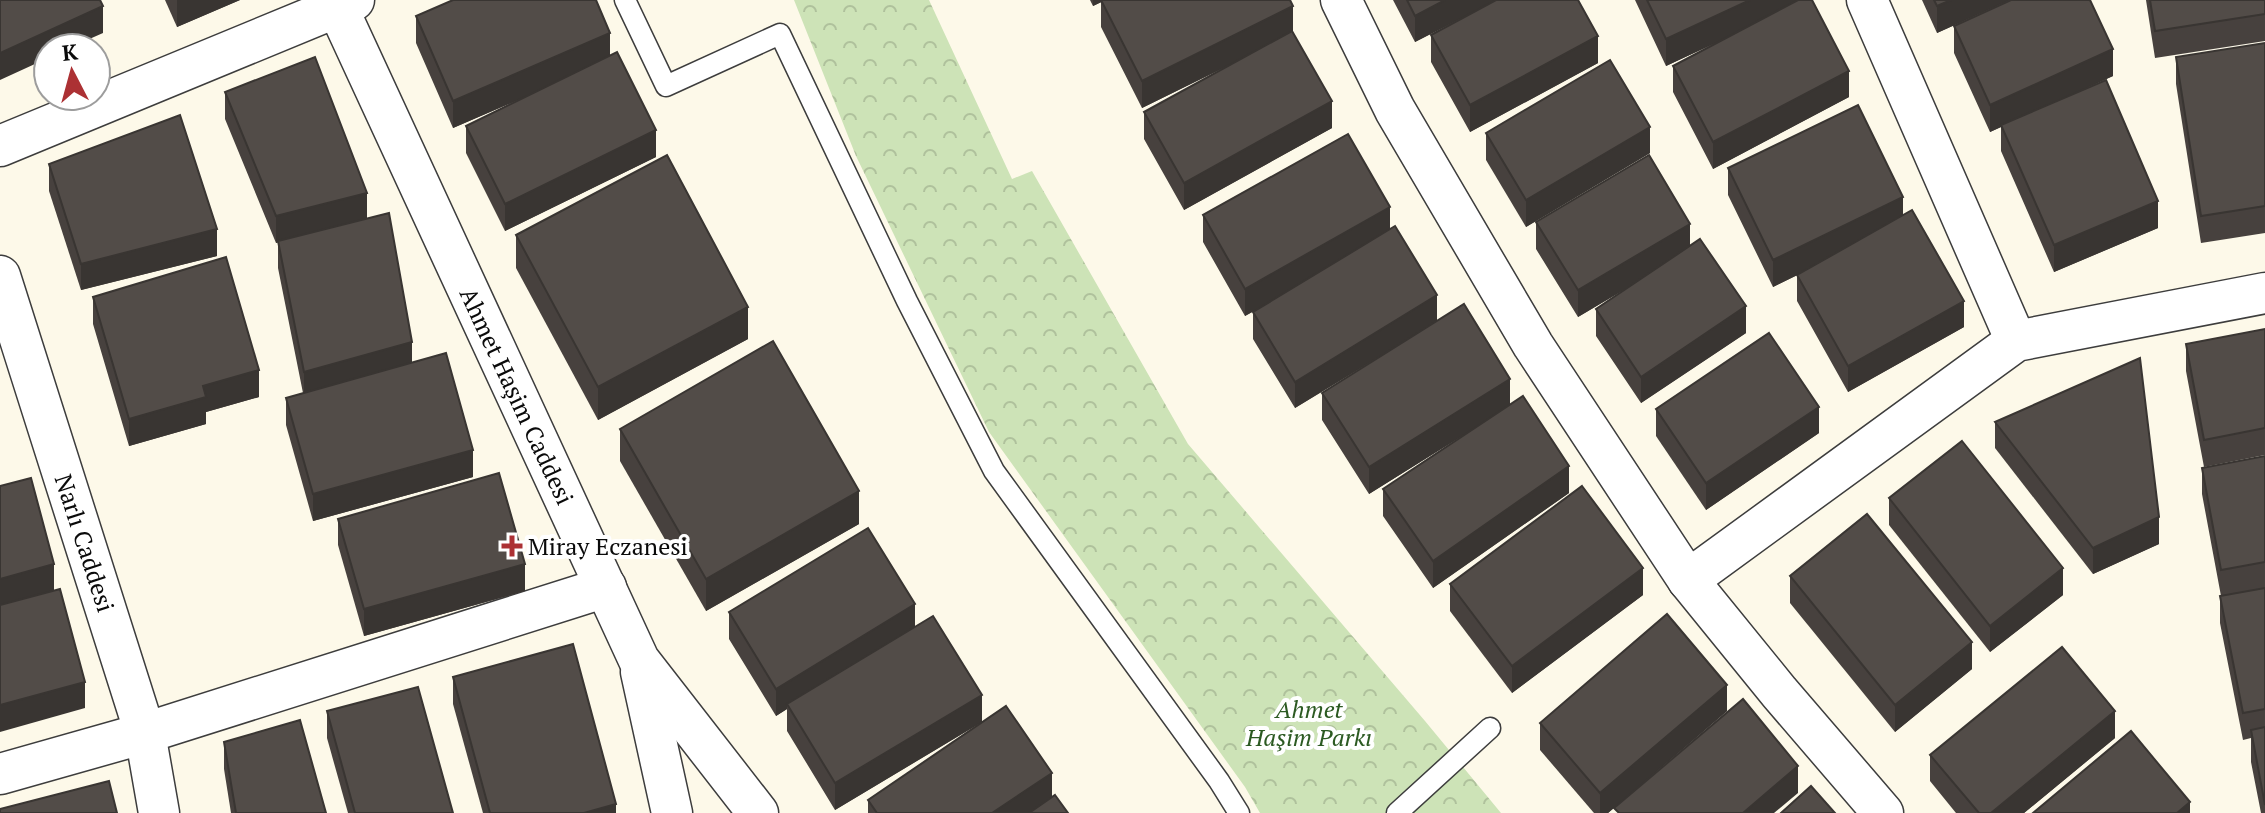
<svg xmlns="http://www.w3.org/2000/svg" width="2265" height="813" font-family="'PT Serif',serif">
  <defs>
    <pattern id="park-crowns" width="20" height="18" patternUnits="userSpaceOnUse" patternTransform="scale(2)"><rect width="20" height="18" fill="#cde3b7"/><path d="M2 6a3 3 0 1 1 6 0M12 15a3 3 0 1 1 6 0" fill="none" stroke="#afc19c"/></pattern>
  </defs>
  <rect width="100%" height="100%" fill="#fdf9e9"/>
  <polygon fill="url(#park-crowns)" points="794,0 929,0 1012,179 1032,171 1188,444 1425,721 1501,813 1260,813 1245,787 989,432 856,156"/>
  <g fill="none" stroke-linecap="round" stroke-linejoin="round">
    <g stroke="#3d3d3d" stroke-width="23">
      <g id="lane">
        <polyline points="625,0 666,86 780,34 907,301 994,471 1219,781 1239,813"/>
        <polyline points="1397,813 1490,728"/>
      </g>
    </g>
    <g stroke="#3d3d3d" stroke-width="43">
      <g id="street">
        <polyline points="334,0 639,660 758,813"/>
        <polyline points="1341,0 1395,110 1533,345 1688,580 1779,692 1883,813"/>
        <polyline points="1867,0 2016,341"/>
        <polyline points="0,146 354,0"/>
        <polyline points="0,276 145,733 159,813"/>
        <polyline points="1688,580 2016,341 2265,293"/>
        <polyline points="641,672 672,813"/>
        <polyline points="0,774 145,733 606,587"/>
      </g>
    </g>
    <use href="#lane" stroke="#fff" stroke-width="20"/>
    <use href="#street" stroke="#fff" stroke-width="40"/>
  </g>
  <g fill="#47413e">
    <polygon points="165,0 240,0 177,27"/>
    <polygon points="1090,0 1290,0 1293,32 1332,128 1184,210 1144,139 1144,112 1236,62 1142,108 1101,27 1101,2 1093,6"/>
    <polygon points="1393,0 1578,0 1598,63 1470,132 1431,62 1431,35 1485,6 1415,42"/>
    <polygon points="1635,0 1812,0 1849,97 1713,169 1673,92 1673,66 1720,41 1666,66"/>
    <polygon points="1922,0 2010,0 1937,33"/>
    <polygon points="2146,0 2265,0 2265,41 2155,58"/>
    <polygon points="416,16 610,56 656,157 505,231 466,153 466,126 537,92 453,128 416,43"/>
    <polygon points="1954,26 2113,76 2068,96 2158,228 2054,272 2001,151 2001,127 1990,132 1954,53"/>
    <polygon points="2265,43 2265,233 2201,243 2176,84 2176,57"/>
    <polygon points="225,92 367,218 412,363 473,477 313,521 286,425 286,398 303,393 278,268 278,242 276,243 225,119"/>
    <polygon points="1486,133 1650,153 1526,227 1486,160"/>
    <polygon points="49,164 217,256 81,290 49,191"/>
    <polygon points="1728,168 1903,215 1964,327 1848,392 1797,301 1797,275 1773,287 1728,195"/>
    <polygon points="1203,215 1390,229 1437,320 1510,405 1569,493 1433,588 1383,516 1383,489 1478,426 1369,494 1322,420 1322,393 1386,353 1295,408 1253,339 1253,312 1277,298 1245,316 1203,242"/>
    <polygon points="1536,222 1690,246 1746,333 1641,403 1596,336 1596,309 1630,286 1578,317 1536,249"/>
    <polygon points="516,235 748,339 598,420 516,268"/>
    <polygon points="93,297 259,397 206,412 206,424 129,446 93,324"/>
    <polygon points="2265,329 2265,455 2204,467 2186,371 2186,344"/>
    <polygon points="1656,409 1819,433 1706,510 1656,436"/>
    <polygon points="1995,422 2159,544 2093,574 1995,448"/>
    <polygon points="620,429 859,524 706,611 620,461"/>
    <polygon points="2265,456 2265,813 2261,813 2251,762 2251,738 2243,740 2220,623 2220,596 2221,596 2202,494 2202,468"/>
    <polygon points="1889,498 2063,595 1990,652 1889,525"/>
    <polygon points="338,519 525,591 364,636 338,545"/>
    <polygon points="1790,576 1972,669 1895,732 1790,603"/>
    <polygon points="1450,584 1643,595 1512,693 1450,611"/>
    <polygon points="729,612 915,627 982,722 835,810 787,731 787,709 776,716 729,639"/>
    <polygon points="453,677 616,813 483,813 453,704"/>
    <polygon points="327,711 453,813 348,813 327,738"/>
    <polygon points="1727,711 1608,813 1594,813 1540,750 1540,723"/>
    <polygon points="2115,738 2024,813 1956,813 1930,781 1930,755"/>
    <polygon points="224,742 326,813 231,813 224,769"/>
    <polygon points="1052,797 1068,813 868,813 868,800"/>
  </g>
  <g fill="#393532">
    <polygon points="177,0 240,0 177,27"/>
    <polygon points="1093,0 1106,0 1093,6"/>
    <polygon points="1445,0 1497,0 1415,42 1415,16"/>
    <polygon points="1750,0 1803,0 1803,2 1666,66 1666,39"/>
    <polygon points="1951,0 2010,0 1937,33 1937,6"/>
    <polygon points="103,6 103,33 69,48 48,48 48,58 0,80 0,53"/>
    <polygon points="1293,6 1293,33 1142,108 1142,81"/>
    <polygon points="610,33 610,60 453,128 453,101"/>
    <polygon points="1598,36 1598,63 1470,132 1470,105"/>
    <polygon points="2113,49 2113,76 1990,132 1990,105"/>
    <polygon points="1849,71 1849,97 1713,169 1713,142"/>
    <polygon points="1332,101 1332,128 1184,210 1184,183"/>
    <polygon points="1650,127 1650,153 1526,227 1526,200"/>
    <polygon points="656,130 656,157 505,231 505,204"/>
    <polygon points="367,193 367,220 276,243 276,216"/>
    <polygon points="1903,197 1903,224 1773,287 1773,260"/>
    <polygon points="2158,201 2158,228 2054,272 2054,245"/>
    <polygon points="1390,207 1390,234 1245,316 1245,289"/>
    <polygon points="1690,224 1690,251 1578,317 1578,290"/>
    <polygon points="217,229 217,256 81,290 81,264"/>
    <polygon points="1437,295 1437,321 1295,408 1295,382"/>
    <polygon points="1964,301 1964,327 1848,392 1848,366"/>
    <polygon points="1746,306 1746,333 1641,403 1641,377"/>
    <polygon points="748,307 748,339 598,420 598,387"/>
    <polygon points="412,342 412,369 304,398 304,372"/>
    <polygon points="259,370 259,397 206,412 206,424 129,446 129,419 203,386"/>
    <polygon points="1510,379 1510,406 1369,494 1369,467"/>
    <polygon points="1819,407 1819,433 1706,510 1706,483"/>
    <polygon points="473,450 473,477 313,521 313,494"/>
    <polygon points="1569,466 1569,493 1433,588 1433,561"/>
    <polygon points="859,491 859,524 706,611 706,579"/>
    <polygon points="2159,517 2159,544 2093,574 2093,548"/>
    <polygon points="54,564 54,591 0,606 0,579"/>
    <polygon points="525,564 525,591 364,636 364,609"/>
    <polygon points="1643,568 1643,595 1512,693 1512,666"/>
    <polygon points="2063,568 2063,595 1990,652 1990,626"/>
    <polygon points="915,604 915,630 787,704 787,709 776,716 776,689"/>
    <polygon points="1972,642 1972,669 1895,732 1895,705"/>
    <polygon points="85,682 85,708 0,732 0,705"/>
    <polygon points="1727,685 1727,711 1608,813 1600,813 1600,793"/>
    <polygon points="982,695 982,722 835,810 835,783"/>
    <polygon points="2115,711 2115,738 2024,813 1991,813"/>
    <polygon points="1798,766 1798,793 1774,813 1743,813"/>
    <polygon points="1052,773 1052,800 1032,813 992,813"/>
    <polygon points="2190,802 2190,813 2177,813"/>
    <polygon points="616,804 616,813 584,813"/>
  </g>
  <g fill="#524c48" stroke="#393532" stroke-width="2">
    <polygon points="0,0 100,0 103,6 0,53"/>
    <polygon points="453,0 596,0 610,33 453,101 416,16"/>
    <polygon points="1101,0 1290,0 1293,6 1142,81"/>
    <polygon points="1407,0 1445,0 1415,16"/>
    <polygon points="1496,0 1578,0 1598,36 1470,105 1431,35"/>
    <polygon points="1647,0 1750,0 1666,39"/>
    <polygon points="1798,0 1812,0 1849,71 1713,142 1673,66"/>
    <polygon points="1934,0 1951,0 1937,6"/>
    <polygon points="2011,0 2090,0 2113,49 1990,105 1954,26"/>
    <polygon points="2150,0 2265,0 2265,14 2155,31"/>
    <polygon points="1292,31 1332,101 1184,183 1144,112"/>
    <polygon points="2265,43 2265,206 2201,216 2176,57"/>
    <polygon points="617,52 656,130 505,204 466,126"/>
    <polygon points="315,57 367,193 276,216 225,92"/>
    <polygon points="1610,60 1650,127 1526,200 1486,133"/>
    <polygon points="2106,80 2158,201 2054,245 2001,125"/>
    <polygon points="1858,105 1903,197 1773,260 1728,168"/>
    <polygon points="180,115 217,229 81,264 49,164"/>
    <polygon points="1348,134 1390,207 1245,289 1203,215"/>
    <polygon points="667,155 748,307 598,387 516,235"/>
    <polygon points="1649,155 1690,224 1578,290 1536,222"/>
    <polygon points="1912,210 1964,301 1848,366 1797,275"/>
    <polygon points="389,213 412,342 304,372 278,241"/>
    <polygon points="1395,226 1437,295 1295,382 1253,312"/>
    <polygon points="1700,239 1746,306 1641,377 1596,309"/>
    <polygon points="226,257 259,370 203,386 206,397 129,419 93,297"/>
    <polygon points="1464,304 1510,379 1369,467 1322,393"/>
    <polygon points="2265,329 2265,428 2204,440 2186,344"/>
    <polygon points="1769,333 1819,407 1706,483 1656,409"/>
    <polygon points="773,341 859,491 706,579 620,429"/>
    <polygon points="446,353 473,450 313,494 286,398"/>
    <polygon points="2140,358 2159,517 2093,548 1995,422"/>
    <polygon points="1523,396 1569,466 1433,561 1383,489"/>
    <polygon points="1962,441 2063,568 1990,626 1889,498"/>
    <polygon points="2265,456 2265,562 2221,570 2202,468"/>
    <polygon points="499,473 525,564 364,609 338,519"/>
    <polygon points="31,478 54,564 0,579 0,486"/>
    <polygon points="1582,486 1643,568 1512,666 1450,584"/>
    <polygon points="1867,514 1972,642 1895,705 1790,576"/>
    <polygon points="868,528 915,604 776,689 729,612"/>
    <polygon points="2265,588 2265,709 2243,713 2220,596"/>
    <polygon points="60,589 85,682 0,705 0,605"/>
    <polygon points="1667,614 1727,685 1600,793 1540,723"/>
    <polygon points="933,616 982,695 835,783 787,704"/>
    <polygon points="573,644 616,804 584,813 490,813 453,677"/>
    <polygon points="2062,647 2115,711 1991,813 1979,813 1930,755"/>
    <polygon points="418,687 453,813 355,813 327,711"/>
    <polygon points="1743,699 1798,766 1743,813 1619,813 1614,808"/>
    <polygon points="1006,706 1052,773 992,813 877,813 868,800"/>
    <polygon points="300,720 326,813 236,813 224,742"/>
    <polygon points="2265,727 2265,805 2251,730"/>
    <polygon points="2131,731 2190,802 2177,813 2033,813"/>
    <polygon points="109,781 117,813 0,813 0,809"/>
    <polygon points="1811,786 1835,813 1781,813"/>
    <polygon points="1055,795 1068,813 1029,813"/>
  </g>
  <path fill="#ac3134" stroke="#fff" stroke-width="3" d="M508 534h8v8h8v8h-8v8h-8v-8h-8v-8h8z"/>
  <g text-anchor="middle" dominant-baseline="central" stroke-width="8" stroke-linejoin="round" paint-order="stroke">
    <g font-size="24" fill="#0a0a0a" stroke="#fff">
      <text transform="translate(517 396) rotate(65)">Ahmet Haşim Caddesi</text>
      <text transform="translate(85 543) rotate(72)">Narlı Caddesi</text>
    </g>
    <g font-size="24" fill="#0a0a0a" stroke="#fff" text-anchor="start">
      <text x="528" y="546">Miray Eczanesi</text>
    </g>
    <g font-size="24" font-style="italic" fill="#2c5a22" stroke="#fff">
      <text x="1309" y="709">Ahmet<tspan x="1309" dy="28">Haşim Parkı</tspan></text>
    </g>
  </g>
  <g transform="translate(72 72) rotate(354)"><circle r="38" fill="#ffffff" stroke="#9d9d9d" stroke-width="2"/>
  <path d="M0-6L14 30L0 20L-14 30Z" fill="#ac3134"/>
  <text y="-12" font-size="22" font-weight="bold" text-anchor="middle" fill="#0a0a0a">K</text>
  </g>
</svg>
